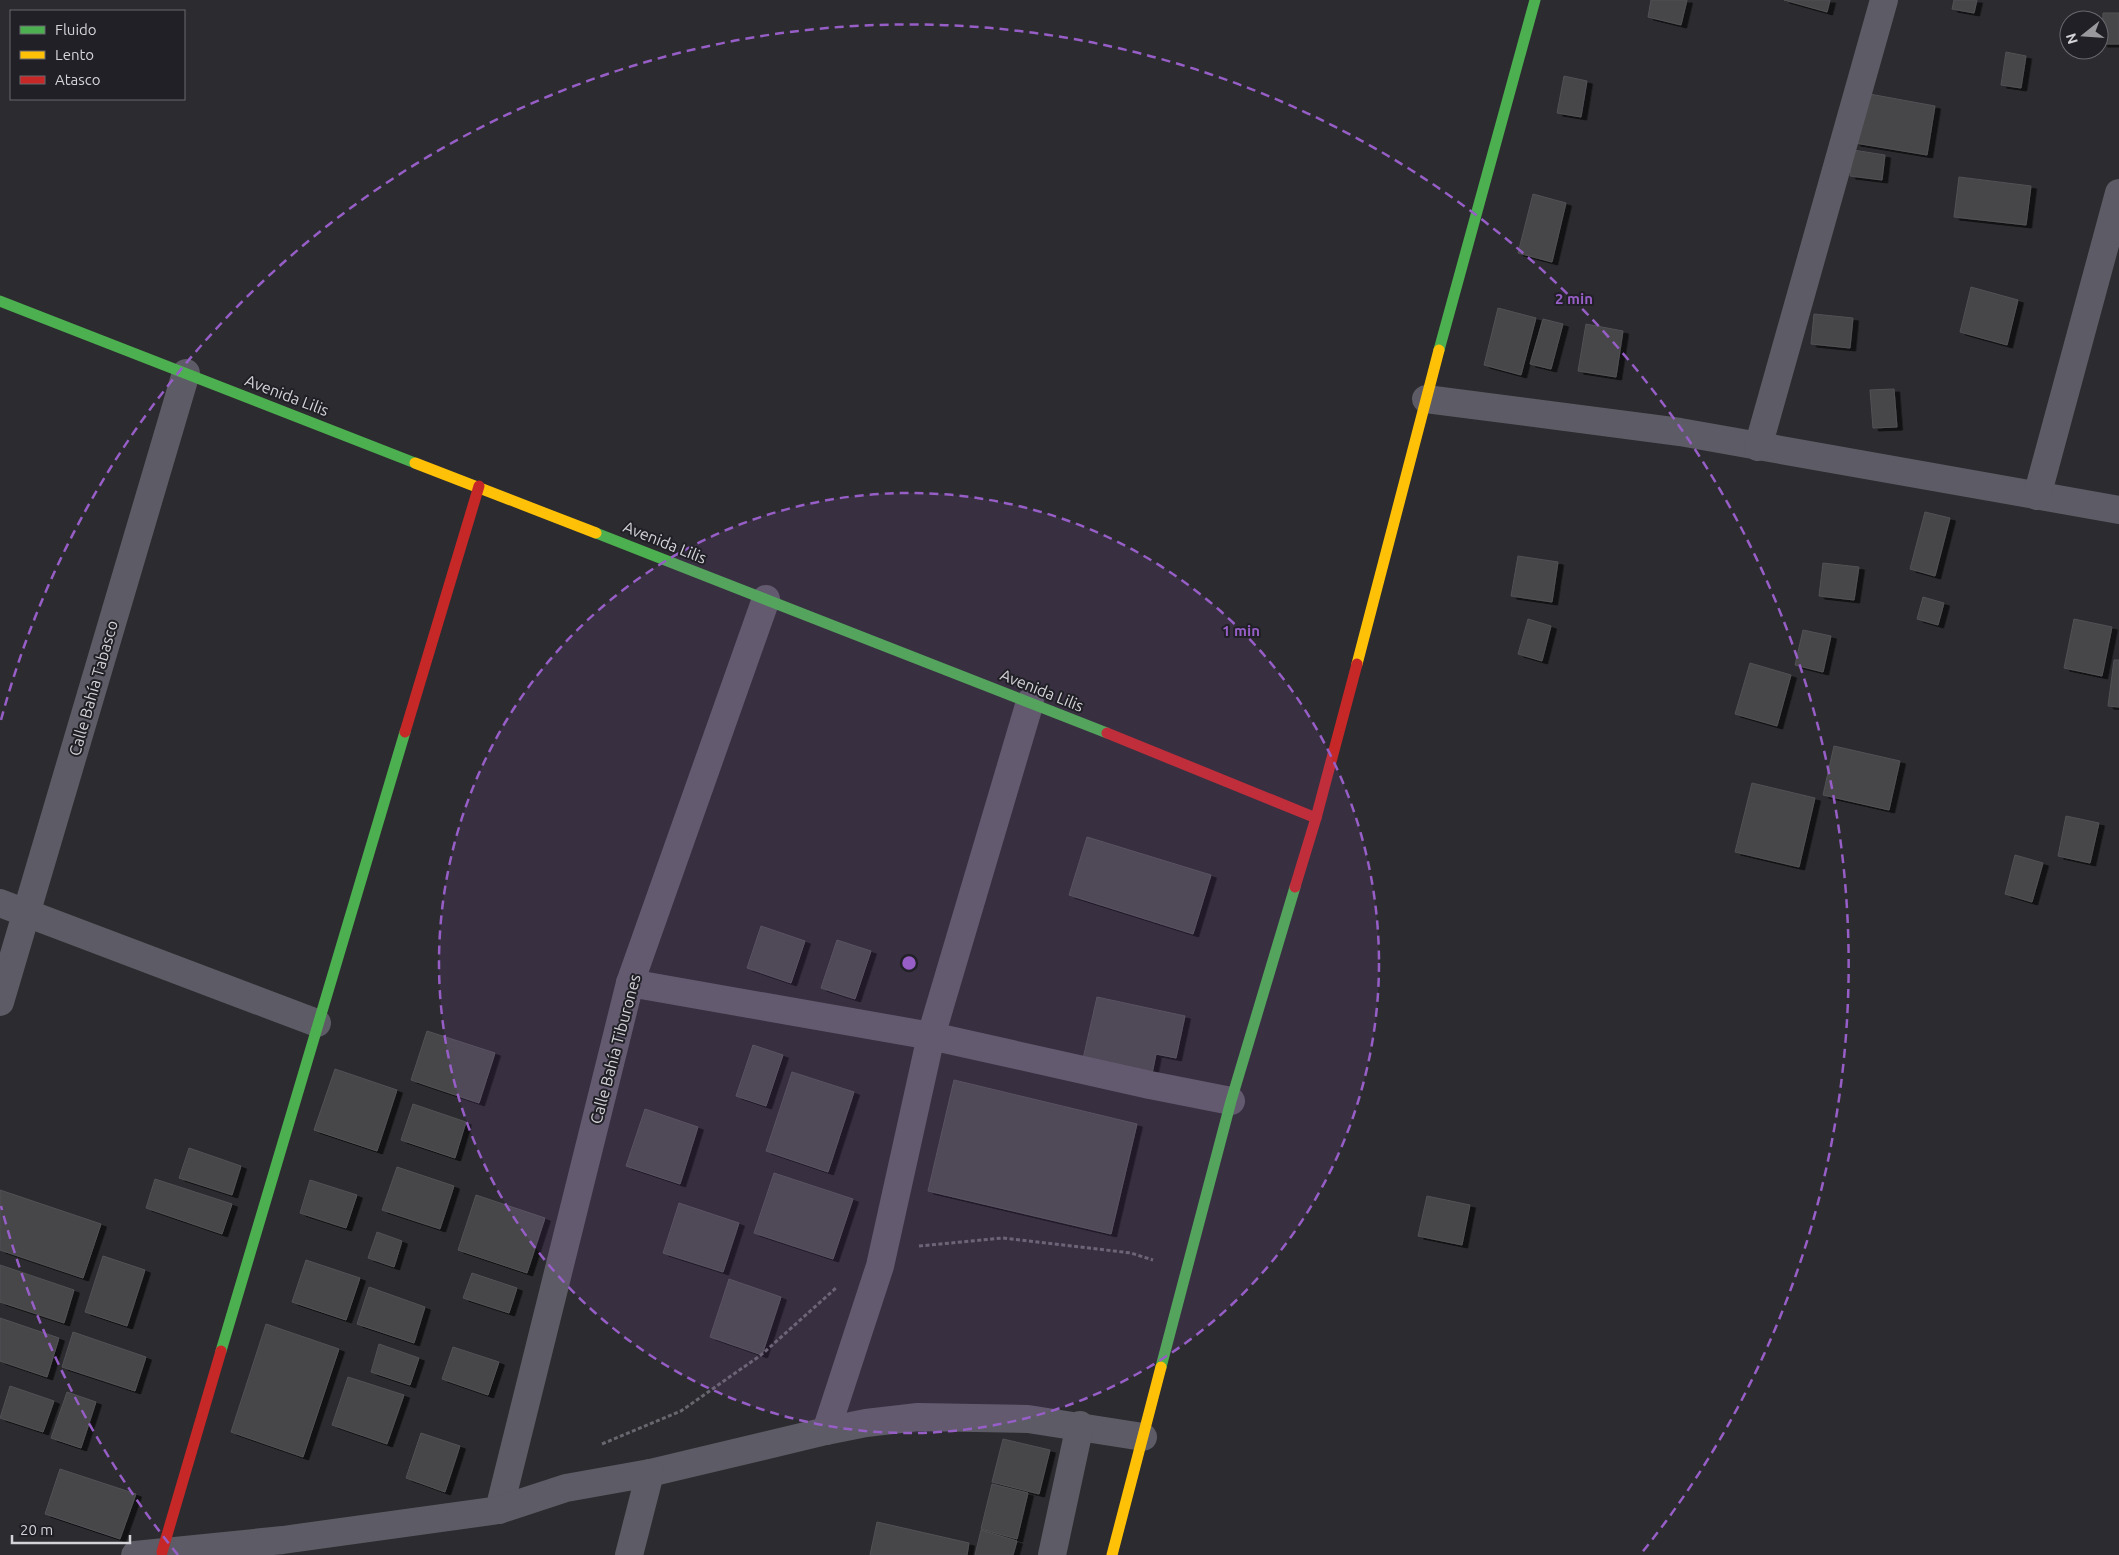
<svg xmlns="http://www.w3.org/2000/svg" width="2119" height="1555" font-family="Ubuntu,sans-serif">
  <defs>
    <filter id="shadow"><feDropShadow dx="5.5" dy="3" stdDeviation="0" flood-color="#0009"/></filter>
  </defs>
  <rect width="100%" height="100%" fill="#2c2b2f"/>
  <g fill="#46464a" stroke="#525255" filter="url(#shadow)">
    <polygon points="1651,0 1687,0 1681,25 1648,17"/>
    <polygon points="1784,0 1830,0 1827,12"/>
    <polygon points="1954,0 1977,0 1974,13 1952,9"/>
    <polygon points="2103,13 2119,13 2119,44 2102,44"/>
    <polygon points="2006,52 2026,56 2021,88 2001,85"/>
    <polygon points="1564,76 1587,81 1581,117 1557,113"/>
    <polygon points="1864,93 1935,106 1927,155 1855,143"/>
    <polygon points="1853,150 1885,155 1882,180 1850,176"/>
    <polygon points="1959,177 2031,186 2026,225 1954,217"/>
    <polygon points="1533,194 1566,203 1552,262 1518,253"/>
    <polygon points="1971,287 2018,300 2007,345 1960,332"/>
    <polygon points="1498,308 1536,318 1521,375 1484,365"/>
    <polygon points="1814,314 1853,318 1850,348 1811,344"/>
    <polygon points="1543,319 1563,324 1551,369 1530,364"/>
    <polygon points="1586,324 1623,331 1616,377 1578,371"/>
    <polygon points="1894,389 1897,427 1873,428 1870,390"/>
    <polygon points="1925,512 1950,518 1935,576 1910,569"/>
    <polygon points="1518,556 1558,562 1552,602 1511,596"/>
    <polygon points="1823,563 1859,567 1854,600 1819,596"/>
    <polygon points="1923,597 1944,603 1938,625 1917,619"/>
    <polygon points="1528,619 1551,626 1542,661 1518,654"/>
    <polygon points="2074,619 2112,627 2102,676 2064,668"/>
    <polygon points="1803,630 1831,636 1823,672 1795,665"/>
    <polygon points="2114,660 2119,660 2119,707 2108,706"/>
    <polygon points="1750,663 1791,675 1777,726 1735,714"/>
    <polygon points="1834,746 1900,761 1889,810 1823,795"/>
    <polygon points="1752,783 1815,798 1799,867 1735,852"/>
    <polygon points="2066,816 2099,823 2090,863 2058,856"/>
    <polygon points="1087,837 1211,875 1193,934 1069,895"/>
    <polygon points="2015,855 2043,863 2032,902 2005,894"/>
    <polygon points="761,926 805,941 791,983 747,968"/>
    <polygon points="837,940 871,951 855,999 821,988"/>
    <polygon points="1097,997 1185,1016 1176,1058 1156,1054 1151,1079 1082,1063"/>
    <polygon points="427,1031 495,1053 479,1103 411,1080"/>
    <polygon points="753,1045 783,1055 766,1106 736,1096"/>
    <polygon points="335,1069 397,1090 377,1151 314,1130"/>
    <polygon points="792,1072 854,1092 828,1172 766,1151"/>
    <polygon points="954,1080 1137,1124 1111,1234 928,1191"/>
    <polygon points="413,1104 466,1122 455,1158 401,1140"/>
    <polygon points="645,1109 698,1127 680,1184 626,1166"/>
    <polygon points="189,1148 241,1166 232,1195 179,1178"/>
    <polygon points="397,1167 454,1186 440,1229 382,1210"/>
    <polygon points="774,1173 853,1199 833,1259 754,1233"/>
    <polygon points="155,1179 232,1204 222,1234 146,1208"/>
    <polygon points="310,1180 357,1195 346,1228 300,1213"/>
    <polygon points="0,1190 101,1224 83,1278 0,1250"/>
    <polygon points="476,1195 545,1218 527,1273 458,1250"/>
    <polygon points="1427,1196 1470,1205 1462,1245 1418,1236"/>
    <polygon points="679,1203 739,1223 723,1272 663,1253"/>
    <polygon points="377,1232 402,1241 394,1267 368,1258"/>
    <polygon points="103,1256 145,1270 127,1326 85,1312"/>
    <polygon points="306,1260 360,1278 346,1320 292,1302"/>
    <polygon points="0,1265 74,1290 64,1323 0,1302"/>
    <polygon points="472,1273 517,1288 509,1313 463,1298"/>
    <polygon points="729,1279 781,1297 762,1355 710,1337"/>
    <polygon points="369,1287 425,1307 414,1343 357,1324"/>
    <polygon points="0,1318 59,1338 47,1377 0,1361"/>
    <polygon points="266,1324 339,1349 303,1457 231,1432"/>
    <polygon points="73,1332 146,1357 135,1391 62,1367"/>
    <polygon points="379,1344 419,1358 410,1385 371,1372"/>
    <polygon points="453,1347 499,1362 488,1395 442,1379"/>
    <polygon points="348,1377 404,1395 387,1444 332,1425"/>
    <polygon points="10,1386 54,1401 43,1432 0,1418"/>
    <polygon points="67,1392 96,1402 81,1448 51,1438"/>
    <polygon points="421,1433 460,1446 445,1492 406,1478"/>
    <polygon points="1003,1439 1050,1450 1039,1494 992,1482"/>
    <polygon points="60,1469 136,1494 120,1539 45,1514"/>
    <polygon points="992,1484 1028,1493 1017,1539 981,1529"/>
    <polygon points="877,1522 969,1543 967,1555 870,1555"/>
    <polygon points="981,1530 1017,1541 1013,1555 975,1555"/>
  </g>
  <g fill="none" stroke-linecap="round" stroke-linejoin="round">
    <g stroke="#68666e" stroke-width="3" stroke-dasharray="4 2.5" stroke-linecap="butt">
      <polyline points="919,1246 1003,1238 1131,1253 1153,1260"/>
      <polyline points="602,1444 681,1411 761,1355 836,1288"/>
    </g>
    <g stroke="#5d5b65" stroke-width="28">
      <polyline points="1426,399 1680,432 2119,510"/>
      <polyline points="1758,447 1884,0"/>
      <polyline points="2037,496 2119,193"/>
      <polyline points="0,903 317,1023"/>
      <polyline points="630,983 931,1036 1150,1085 1231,1101"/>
      <polyline points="0,1002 186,373"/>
      <polyline points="826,1431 880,1266 931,1036 1030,702"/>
      <polyline points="499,1510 630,983 766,599"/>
      <polyline points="135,1555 283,1540 499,1510 566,1488 650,1473 826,1431 866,1423 918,1417 1028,1419 1143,1437"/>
      <polyline points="629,1555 650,1473"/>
      <polyline points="1052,1555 1080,1425"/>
    </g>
    <g stroke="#4caf50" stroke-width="11">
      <polyline points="0,301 415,463"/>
      <polyline points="1439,350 1535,0"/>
      <polyline points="596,533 1107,733"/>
      <polyline points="221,1351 405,732"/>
      <polyline points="1161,1367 1231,1101 1295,887"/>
    </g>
    <g stroke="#ffc107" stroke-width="11">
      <polyline points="415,463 596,533"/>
      <polyline points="1357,664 1439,350"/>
      <polyline points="1112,1555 1161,1367"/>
    </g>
    <g stroke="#c62828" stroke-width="11">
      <polyline points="405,732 479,486"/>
      <polyline points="1107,733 1316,818"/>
      <polyline points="1295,887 1316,818 1357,664"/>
      <polyline points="162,1552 221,1351"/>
    </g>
  </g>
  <circle cx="909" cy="963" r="470" fill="#965ec6" fill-opacity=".12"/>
  <g fill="none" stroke="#965ec6" stroke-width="2.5" stroke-dasharray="9 6">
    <circle cx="909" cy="963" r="470"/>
    <path d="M178 1555A940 940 0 0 1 1 1206M1 720A940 940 0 1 1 1640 1555"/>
  </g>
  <g text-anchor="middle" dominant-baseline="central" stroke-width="4" stroke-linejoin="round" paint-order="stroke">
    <g font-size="16" fill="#d4d4d8" stroke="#212027">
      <text transform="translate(287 395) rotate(21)">Avenida Lilis</text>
      <text transform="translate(665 542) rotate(22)">Avenida Lilis</text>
      <text transform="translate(93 688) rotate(-74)">Calle Bahía Tabasco</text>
      <text transform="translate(1042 690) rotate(22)">Avenida Lilis</text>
      <text transform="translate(615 1049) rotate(-75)">Calle Bahía Tiburones</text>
    </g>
  </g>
  <circle cx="909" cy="963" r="8" fill="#965ec6" stroke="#212027" stroke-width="2.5"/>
  <g font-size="15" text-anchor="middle" font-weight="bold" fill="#965ec6" stroke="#212027" stroke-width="4" stroke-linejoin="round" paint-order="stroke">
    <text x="1574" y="304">2 min</text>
    <text x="1241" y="636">1 min</text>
  </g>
  <rect x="10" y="10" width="175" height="90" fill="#212027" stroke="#69686e"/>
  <rect x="20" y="26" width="25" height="8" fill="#4caf50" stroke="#69686e"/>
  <text x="55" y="35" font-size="15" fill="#d4d4d8">Fluido</text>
  <rect x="20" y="51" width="25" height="8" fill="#ffc107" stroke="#69686e"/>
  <text x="55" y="60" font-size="15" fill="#d4d4d8">Lento</text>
  <rect x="20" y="76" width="25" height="8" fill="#c62828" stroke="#69686e"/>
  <text x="55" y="85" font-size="15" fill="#d4d4d8">Atasco</text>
  <g transform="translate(2084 35) rotate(253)"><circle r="24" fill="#212027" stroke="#69686e"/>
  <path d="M0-4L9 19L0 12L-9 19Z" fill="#99999d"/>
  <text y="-8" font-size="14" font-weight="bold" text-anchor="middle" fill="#d4d4d8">N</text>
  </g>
  <path d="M12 1535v8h118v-8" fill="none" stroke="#d4d4d8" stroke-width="2.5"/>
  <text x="20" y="1535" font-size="15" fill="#d4d4d8" stroke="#212027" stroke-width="4" paint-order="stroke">20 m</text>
</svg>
